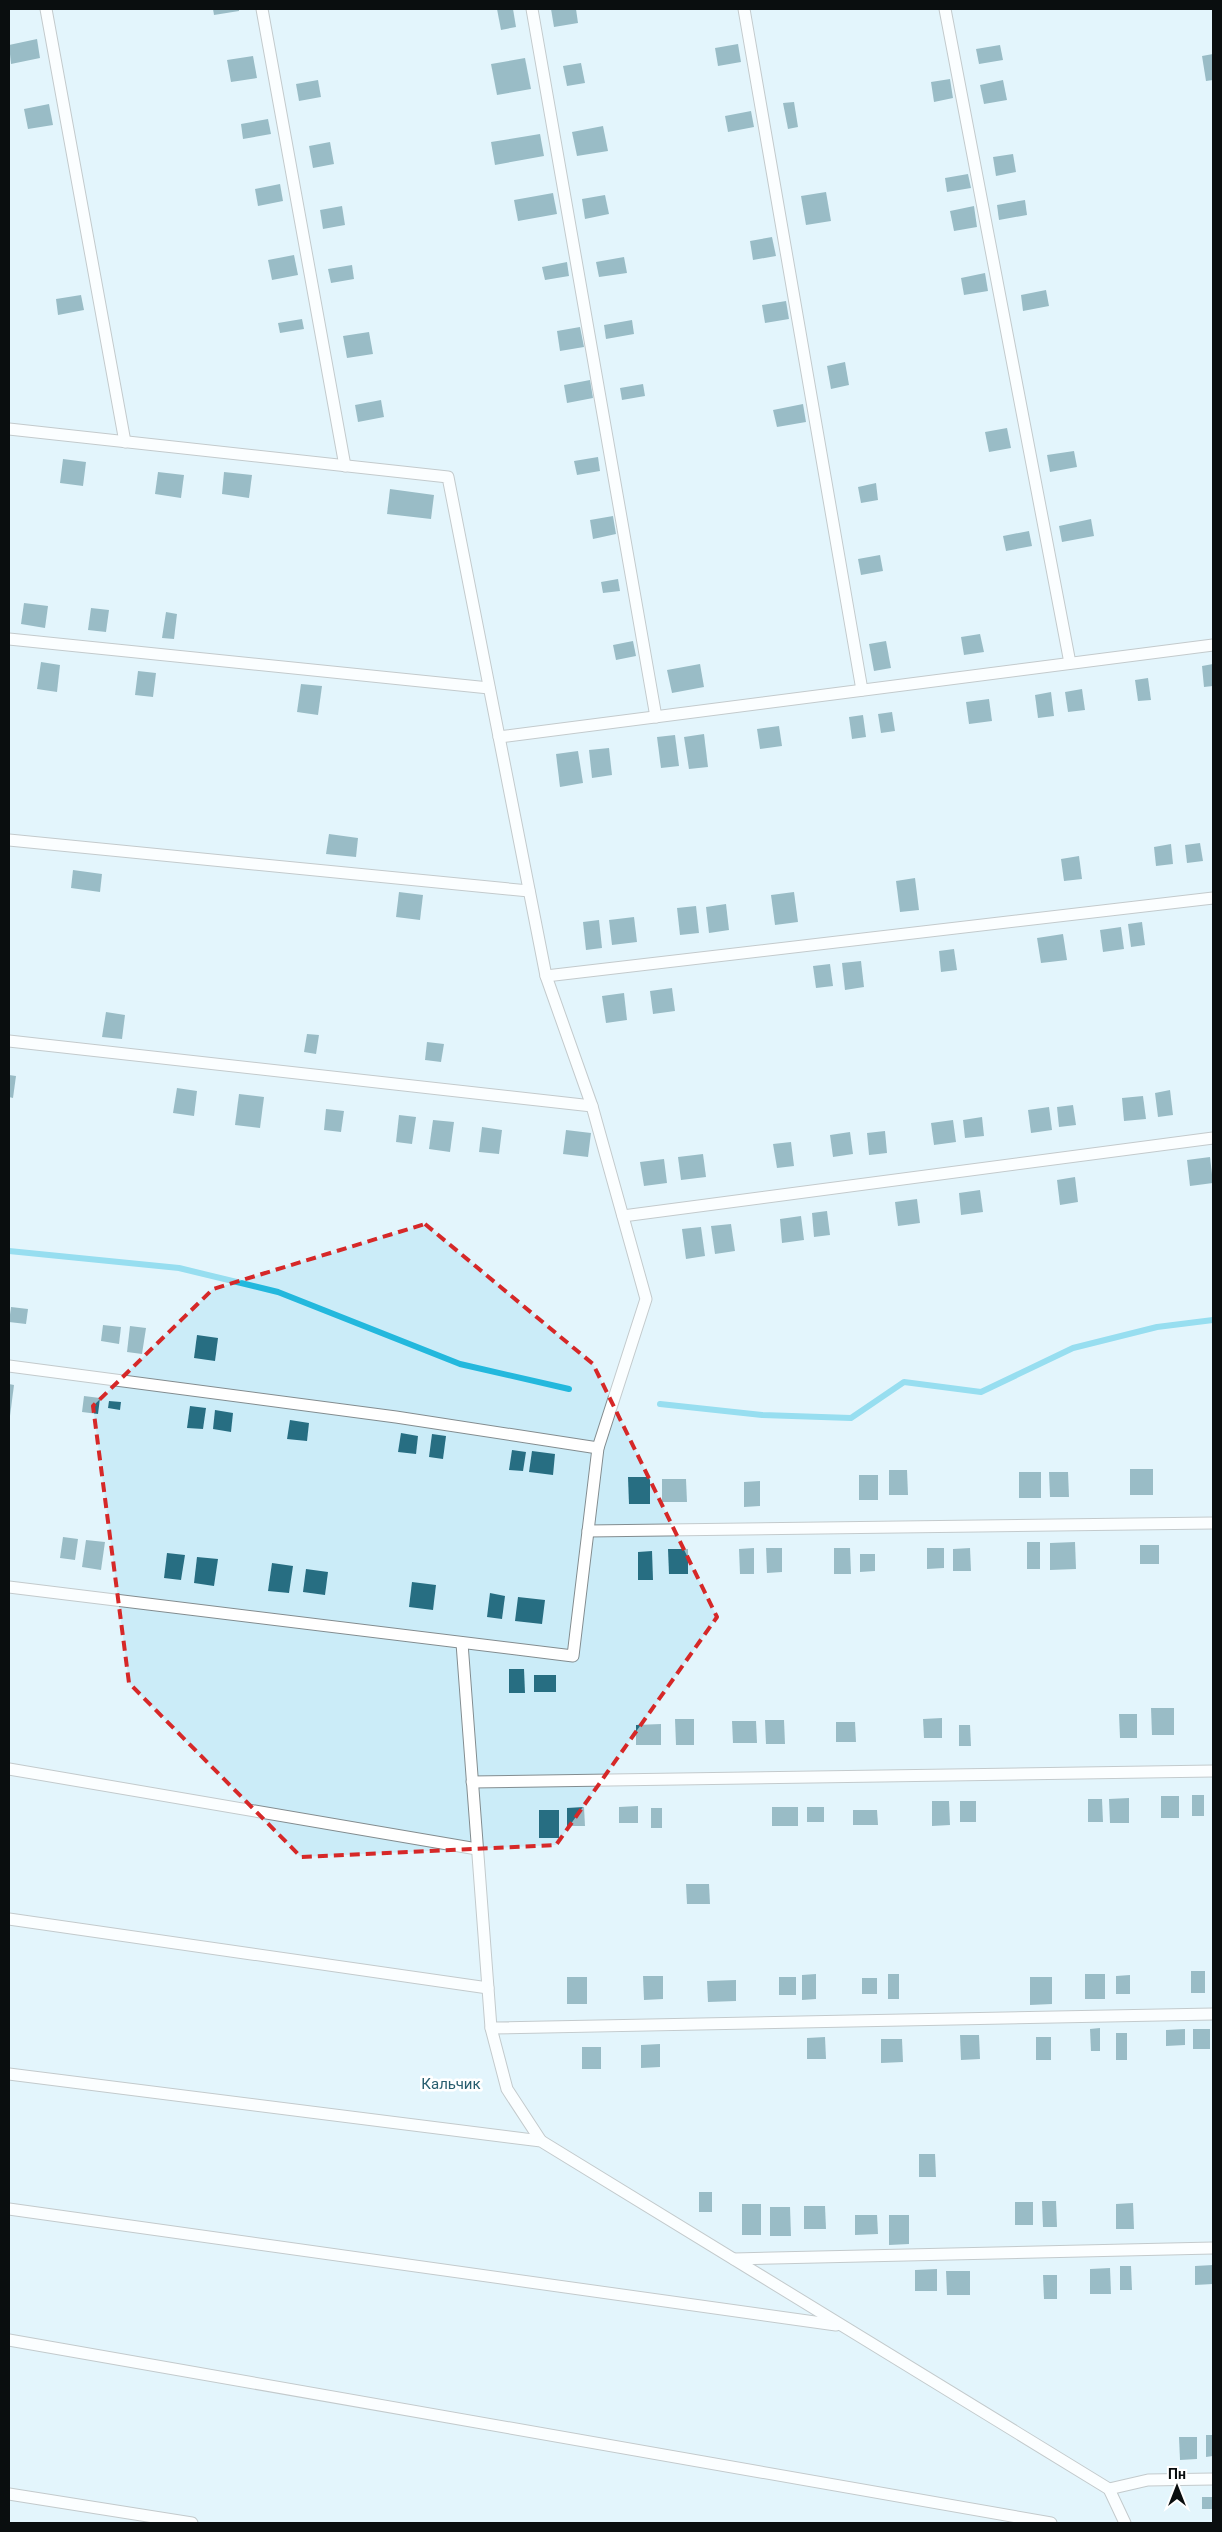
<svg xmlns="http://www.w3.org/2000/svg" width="1222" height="2532" font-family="Roboto,sans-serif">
  <rect width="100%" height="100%" fill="#f7fdff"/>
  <rect fill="#cbecf8" x="9" y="9" width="1204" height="2514"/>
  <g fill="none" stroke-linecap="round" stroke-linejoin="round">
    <g stroke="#23b8dd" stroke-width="6">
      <polyline points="9,1251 179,1268 278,1292 460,1364 569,1389"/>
      <polyline points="660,1404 762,1415 851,1418 904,1382 981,1392 1073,1348 1157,1327 1213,1320"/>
    </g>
  </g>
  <g fill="#276e82">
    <polygon points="213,9 239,9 239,11 214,15"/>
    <polygon points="497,9 513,9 516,27 501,30"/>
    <polygon points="551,9 576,9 578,23 554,27"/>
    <polygon points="37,39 40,58 11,64 9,45"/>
    <polygon points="738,44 741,62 718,66 715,48"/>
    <polygon points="1000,45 1003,60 979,64 976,49"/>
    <polygon points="1213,54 1213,80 1206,81 1202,56"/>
    <polygon points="253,56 257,78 231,82 227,60"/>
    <polygon points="525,58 531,89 497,95 491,64"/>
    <polygon points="581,63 585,83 567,86 563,66"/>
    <polygon points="950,79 953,98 934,102 931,82"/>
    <polygon points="318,80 321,97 299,101 296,84"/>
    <polygon points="1003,80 1007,100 984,104 980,85"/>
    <polygon points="794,102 798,127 788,129 783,103"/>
    <polygon points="49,104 53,125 28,129 24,109"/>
    <polygon points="751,111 754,127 728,132 725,116"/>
    <polygon points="268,119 271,134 243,139 241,124"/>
    <polygon points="603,126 608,151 577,156 572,132"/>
    <polygon points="540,134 544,156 495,165 491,142"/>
    <polygon points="330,142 334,164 313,168 309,146"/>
    <polygon points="1013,154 1016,172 996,176 993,157"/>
    <polygon points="968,174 971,188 947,192 945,178"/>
    <polygon points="280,184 283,201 258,206 255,189"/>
    <polygon points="826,192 831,221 806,225 801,196"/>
    <polygon points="553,193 557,214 518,221 514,200"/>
    <polygon points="605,195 609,214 585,219 582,199"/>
    <polygon points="1025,200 1027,215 999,220 997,205"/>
    <polygon points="342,206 345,225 323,229 320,210"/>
    <polygon points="974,206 977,227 954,231 950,211"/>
    <polygon points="772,237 776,256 753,260 750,241"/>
    <polygon points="294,255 298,275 272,280 268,260"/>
    <polygon points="624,257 627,273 599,277 596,262"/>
    <polygon points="567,262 569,276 545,280 542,267"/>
    <polygon points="352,265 354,279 331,283 328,269"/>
    <polygon points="985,273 988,291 964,295 961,278"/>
    <polygon points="1046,290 1049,306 1023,311 1021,295"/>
    <polygon points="81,295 84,310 58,315 56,299"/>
    <polygon points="786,301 789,319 765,323 762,305"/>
    <polygon points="302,319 304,329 280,333 278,323"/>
    <polygon points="632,320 634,334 606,339 604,325"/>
    <polygon points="580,327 584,347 560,351 557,331"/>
    <polygon points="369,332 373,354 347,358 343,336"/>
    <polygon points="845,362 849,385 831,389 827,366"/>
    <polygon points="590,380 593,398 567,403 564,385"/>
    <polygon points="643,384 645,396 622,400 620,388"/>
    <polygon points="381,400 384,417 358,422 355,405"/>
    <polygon points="803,404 806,422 777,427 773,410"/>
    <polygon points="1007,428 1011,448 989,452 985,432"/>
    <polygon points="1074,451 1077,467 1050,472 1047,455"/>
    <polygon points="598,457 600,471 577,475 574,461"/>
    <polygon points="63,459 86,462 83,486 60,483"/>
    <polygon points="158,472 184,475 181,498 155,494"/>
    <polygon points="224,472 252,475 249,498 222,494"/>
    <polygon points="876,483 878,500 861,503 858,487"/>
    <polygon points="390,489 434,495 431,519 387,514"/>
    <polygon points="613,516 616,534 593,539 590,520"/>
    <polygon points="1091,519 1094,536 1062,542 1059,526"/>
    <polygon points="1029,531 1032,546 1006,551 1003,536"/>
    <polygon points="880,555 883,571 861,575 858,559"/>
    <polygon points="618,579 620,591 603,593 601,582"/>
    <polygon points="24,603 48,606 45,628 21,624"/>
    <polygon points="91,608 109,610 106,632 88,630"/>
    <polygon points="166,612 177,614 174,639 162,638"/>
    <polygon points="980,634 984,652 964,655 961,637"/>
    <polygon points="633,641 636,656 616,660 613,645"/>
    <polygon points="886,641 891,668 874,671 869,644"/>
    <polygon points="41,662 60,665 57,692 37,689"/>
    <polygon points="700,664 704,687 672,693 667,670"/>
    <polygon points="1213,664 1213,686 1204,687 1202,666"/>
    <polygon points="138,671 156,673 153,697 135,695"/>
    <polygon points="1148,678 1151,700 1138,701 1135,680"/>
    <polygon points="301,684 322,686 318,715 297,712"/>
    <polygon points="1082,689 1085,710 1068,712 1065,692"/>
    <polygon points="1051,692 1054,716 1038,718 1035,695"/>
    <polygon points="989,699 992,721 969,724 966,702"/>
    <polygon points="892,712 895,731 881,733 878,714"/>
    <polygon points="863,715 866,737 852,739 849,717"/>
    <polygon points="779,726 782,746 760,749 757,729"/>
    <polygon points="704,734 708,767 689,769 684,737"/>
    <polygon points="675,735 679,766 661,768 657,737"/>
    <polygon points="609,748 612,775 592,778 589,750"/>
    <polygon points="578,751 583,783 560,787 556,754"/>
    <polygon points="329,834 358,838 356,857 326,854"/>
    <polygon points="1200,843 1203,861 1187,863 1185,845"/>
    <polygon points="1171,844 1173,864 1156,866 1154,847"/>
    <polygon points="1079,856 1082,879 1064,881 1061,859"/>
    <polygon points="73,870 102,874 100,892 71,888"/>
    <polygon points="915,878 919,910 900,912 896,881"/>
    <polygon points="399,892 423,895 420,920 396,917"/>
    <polygon points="794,892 798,922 775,925 771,895"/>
    <polygon points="726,904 729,930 709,933 706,907"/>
    <polygon points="696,906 699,933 680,935 677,908"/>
    <polygon points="634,917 637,942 612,945 609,920"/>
    <polygon points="599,920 602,948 586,950 583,922"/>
    <polygon points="1142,922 1145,945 1131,947 1128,924"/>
    <polygon points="1121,927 1124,949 1103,952 1100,930"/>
    <polygon points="1063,934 1067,960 1041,963 1037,938"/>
    <polygon points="954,949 957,970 941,972 939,951"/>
    <polygon points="861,961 864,987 845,990 842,963"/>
    <polygon points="830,964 833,986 816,988 813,966"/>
    <polygon points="672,988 675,1011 653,1014 650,991"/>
    <polygon points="624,993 627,1020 606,1023 602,996"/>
    <polygon points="106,1012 125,1015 122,1039 102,1037"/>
    <polygon points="307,1034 319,1035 316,1054 304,1052"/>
    <polygon points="427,1042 444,1044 441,1062 425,1060"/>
    <polygon points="9,1075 16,1076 13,1098 9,1097"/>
    <polygon points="177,1088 197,1091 194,1116 173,1113"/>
    <polygon points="1170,1090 1173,1115 1158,1117 1155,1093"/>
    <polygon points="239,1094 264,1097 260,1128 235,1125"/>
    <polygon points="1143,1096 1146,1119 1124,1121 1122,1098"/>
    <polygon points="1073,1105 1076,1125 1059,1127 1057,1107"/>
    <polygon points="1049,1107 1052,1130 1031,1133 1028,1110"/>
    <polygon points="326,1109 344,1111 341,1132 324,1130"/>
    <polygon points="399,1115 416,1117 412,1144 396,1142"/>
    <polygon points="982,1117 984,1136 965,1138 963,1120"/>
    <polygon points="433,1120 454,1122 450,1152 429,1149"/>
    <polygon points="953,1120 956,1142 934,1145 931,1123"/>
    <polygon points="482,1127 502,1130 499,1154 479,1152"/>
    <polygon points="566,1130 591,1133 588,1157 563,1154"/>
    <polygon points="885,1131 887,1153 869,1155 867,1133"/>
    <polygon points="850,1132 853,1154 833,1157 830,1135"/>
    <polygon points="791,1142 794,1166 777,1168 773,1144"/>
    <polygon points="703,1154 706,1177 681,1180 678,1157"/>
    <polygon points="1210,1157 1213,1183 1190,1186 1187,1160"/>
    <polygon points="664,1159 667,1183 644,1186 640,1162"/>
    <polygon points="1075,1177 1078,1202 1060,1205 1057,1180"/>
    <polygon points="980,1190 983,1212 961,1215 959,1193"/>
    <polygon points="917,1199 920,1223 898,1226 895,1202"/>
    <polygon points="827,1211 830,1235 814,1237 812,1213"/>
    <polygon points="801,1216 804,1240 782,1243 780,1219"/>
    <polygon points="731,1224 735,1251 715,1254 711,1226"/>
    <polygon points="701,1227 705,1256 686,1259 682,1229"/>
    <polygon points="11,1307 28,1309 26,1324 9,1322"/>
    <polygon points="103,1325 121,1327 119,1344 101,1341"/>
    <polygon points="130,1326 146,1328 142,1354 127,1352"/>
    <polygon points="197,1335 218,1338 215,1361 194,1358"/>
    <polygon points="9,1384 14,1385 10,1416 9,1416"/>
    <polygon points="84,1396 100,1398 98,1414 82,1412"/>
    <polygon points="109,1401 121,1402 120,1410 108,1408"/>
    <polygon points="190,1406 206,1408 203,1429 187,1428"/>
    <polygon points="215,1410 233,1413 231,1432 213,1429"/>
    <polygon points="290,1420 309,1423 307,1441 287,1439"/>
    <polygon points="401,1433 418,1436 416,1454 398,1452"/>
    <polygon points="432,1434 446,1436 443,1459 429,1457"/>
    <polygon points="512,1450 526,1452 523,1471 509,1470"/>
    <polygon points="532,1451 555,1454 553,1475 529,1472"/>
    <rect x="1130" y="1469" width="23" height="26"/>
    <polygon points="889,1470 907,1470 908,1495 889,1495"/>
    <rect x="1019" y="1472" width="22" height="26"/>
    <polygon points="1049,1472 1068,1472 1069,1497 1050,1497"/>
    <rect x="859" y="1475" width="19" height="25"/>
    <polygon points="628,1477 650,1477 650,1504 629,1504"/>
    <polygon points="662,1479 686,1479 687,1502 662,1502"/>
    <polygon points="760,1481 760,1506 744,1507 744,1482"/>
    <polygon points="63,1537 78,1539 75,1560 60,1558"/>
    <polygon points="86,1540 105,1542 101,1570 82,1567"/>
    <rect x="1027" y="1542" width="13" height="27"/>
    <polygon points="1075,1542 1076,1569 1050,1570 1050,1543"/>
    <rect x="1140" y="1545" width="19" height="19"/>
    <polygon points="754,1548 754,1574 740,1574 739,1549"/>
    <polygon points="766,1548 782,1548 782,1572 767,1573"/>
    <polygon points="834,1548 850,1548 851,1574 834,1574"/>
    <polygon points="927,1548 944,1548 944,1568 927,1569"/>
    <polygon points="970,1548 971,1571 953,1571 953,1549"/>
    <polygon points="668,1549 688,1549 688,1574 669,1574"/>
    <polygon points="652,1551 653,1580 638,1580 638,1552"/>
    <polygon points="167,1553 185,1555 181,1580 164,1578"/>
    <polygon points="860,1554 875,1554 875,1571 860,1572"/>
    <polygon points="197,1557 218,1559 214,1586 194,1583"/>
    <polygon points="272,1563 293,1566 289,1593 268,1591"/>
    <polygon points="306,1569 328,1572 325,1595 303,1592"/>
    <polygon points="412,1582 436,1585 433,1610 409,1607"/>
    <polygon points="490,1593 505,1596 502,1619 487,1617"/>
    <polygon points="518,1597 545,1600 542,1624 515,1621"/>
    <polygon points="509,1669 524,1669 525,1693 509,1693"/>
    <rect x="534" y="1675" width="22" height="17"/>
    <polygon points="1151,1708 1174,1708 1174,1735 1152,1735"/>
    <polygon points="1119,1714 1137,1714 1137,1738 1120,1738"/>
    <polygon points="942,1718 942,1738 924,1738 923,1719"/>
    <polygon points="675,1719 694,1719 694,1745 676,1745"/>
    <polygon points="765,1720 784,1720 785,1744 766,1744"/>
    <polygon points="732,1721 756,1721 757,1743 733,1743"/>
    <polygon points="836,1722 855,1722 856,1742 836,1742"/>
    <polygon points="661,1724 661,1745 636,1745 636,1725"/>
    <polygon points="959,1725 970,1725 971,1746 959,1746"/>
    <rect x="1192" y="1795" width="12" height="21"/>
    <rect x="1161" y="1796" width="18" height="22"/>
    <polygon points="1129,1798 1129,1823 1110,1823 1109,1799"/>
    <polygon points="1088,1799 1102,1799 1103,1822 1088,1822"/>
    <polygon points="932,1801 949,1801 950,1825 932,1826"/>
    <rect x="960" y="1801" width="16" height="21"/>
    <polygon points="638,1806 638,1823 619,1823 619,1807"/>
    <polygon points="584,1807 585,1826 567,1826 567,1808"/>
    <rect x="772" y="1807" width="26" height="19"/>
    <rect x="807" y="1807" width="17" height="15"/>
    <rect x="651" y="1808" width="11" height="20"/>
    <rect x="539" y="1810" width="20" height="28"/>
    <polygon points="853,1810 877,1810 878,1825 853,1825"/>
    <polygon points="686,1884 709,1884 710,1904 687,1904"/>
    <rect x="1191" y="1971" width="14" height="22"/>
    <polygon points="816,1974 816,1999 802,2000 802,1975"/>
    <rect x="888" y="1974" width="11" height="25"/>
    <rect x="1085" y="1974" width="20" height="25"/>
    <polygon points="1130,1975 1130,1994 1116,1994 1116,1976"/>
    <polygon points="643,1976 663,1976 663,1999 644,2000"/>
    <rect x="567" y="1977" width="20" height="27"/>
    <rect x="779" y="1977" width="17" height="18"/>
    <polygon points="1030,1977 1052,1977 1052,2004 1030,2005"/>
    <rect x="862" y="1978" width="15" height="16"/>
    <polygon points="736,1980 736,2001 708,2002 707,1981"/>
    <polygon points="1100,2028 1100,2051 1091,2051 1090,2029"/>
    <polygon points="1185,2029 1185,2045 1166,2046 1166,2030"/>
    <rect x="1193" y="2029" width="17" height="20"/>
    <rect x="1116" y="2033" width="11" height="27"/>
    <polygon points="960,2035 979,2035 980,2059 961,2060"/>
    <polygon points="825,2037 826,2059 807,2059 807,2038"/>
    <rect x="1036" y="2037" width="15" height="23"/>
    <polygon points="881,2039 902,2039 903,2062 881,2063"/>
    <polygon points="660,2044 660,2067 641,2068 641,2045"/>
    <rect x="582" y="2047" width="19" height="22"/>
    <polygon points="919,2154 935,2154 936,2177 919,2177"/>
    <rect x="699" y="2192" width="13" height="20"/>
    <polygon points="1042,2201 1056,2201 1057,2227 1043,2227"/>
    <rect x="1015" y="2202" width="18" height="23"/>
    <polygon points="1133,2203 1134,2229 1116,2229 1116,2204"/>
    <rect x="742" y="2204" width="19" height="31"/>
    <polygon points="804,2206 825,2206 826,2229 804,2229"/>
    <polygon points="770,2207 790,2207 791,2236 770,2236"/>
    <polygon points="855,2215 877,2215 878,2234 855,2235"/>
    <polygon points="889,2215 909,2215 909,2244 889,2245"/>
    <polygon points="1213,2265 1213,2284 1195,2285 1195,2266"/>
    <polygon points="1120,2266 1131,2266 1132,2290 1120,2290"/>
    <polygon points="1110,2268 1111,2294 1090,2294 1090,2269"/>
    <polygon points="937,2269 937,2291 915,2291 915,2270"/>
    <polygon points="946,2271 970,2271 970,2295 947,2295"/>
    <polygon points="1043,2275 1057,2275 1057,2299 1044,2299"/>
    <polygon points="1206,2435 1213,2435 1213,2456 1206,2457"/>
    <polygon points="1179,2437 1197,2437 1197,2459 1180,2460"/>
    <rect x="1202" y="2497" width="11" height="12"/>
  </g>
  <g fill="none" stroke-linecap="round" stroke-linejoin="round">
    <g stroke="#838c8f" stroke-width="13">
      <g id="service">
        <polyline points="46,9 125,442"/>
        <polyline points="262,9 345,466"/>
        <polyline points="532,9 656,717"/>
        <polyline points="744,9 862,690"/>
        <polyline points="945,9 1070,663"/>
        <polyline points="9,429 448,477 546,976 592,1106 646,1299 598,1448 573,1656 9,1587"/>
        <polyline points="9,639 489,688"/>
        <polyline points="499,737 1213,645"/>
        <polyline points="9,840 529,891"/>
        <polyline points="546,976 1213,898"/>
        <polyline points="9,1041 592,1106"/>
        <polyline points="623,1216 1213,1138"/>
        <polyline points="9,1366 396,1417 598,1448"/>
        <polyline points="588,1531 1213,1523"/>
        <polyline points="462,1643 491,2028 507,2089 541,2141"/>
        <polyline points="9,1769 477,1849"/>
        <polyline points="472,1782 1213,1771"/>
        <polyline points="9,1919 488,1988"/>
        <polyline points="491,2028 1213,2014"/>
        <polyline points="9,2074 541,2141 1109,2489 1125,2523"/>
        <polyline points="9,2209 836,2325"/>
        <polyline points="734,2259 1213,2248"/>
        <polyline points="9,2340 1051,2523"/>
        <polyline points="1109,2489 1148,2480 1213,2479"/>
        <polyline points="9,2494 192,2523"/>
      </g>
    </g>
    <use href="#service" stroke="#fff" stroke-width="11"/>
  </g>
  <path d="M0 0H1222V2532H0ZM425 1224 593 1364 717 1617 556 1845 301 1857 129 1683 93 1406 213 1289Z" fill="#f7fdff" fill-opacity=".55" fill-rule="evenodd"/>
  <path fill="none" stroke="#d62828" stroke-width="4" stroke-dasharray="10 6" stroke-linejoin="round" d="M425 1224 593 1364 717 1617 556 1845 301 1857 129 1683 93 1406 213 1289Z"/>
  <g text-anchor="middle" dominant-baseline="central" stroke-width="5" stroke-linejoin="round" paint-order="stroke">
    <g font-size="15" fill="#275d6e" stroke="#fff">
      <text x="451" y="2084">Кальчик</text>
    </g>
  </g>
  <rect width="1222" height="2532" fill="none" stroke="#0a0e0f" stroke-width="20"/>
  <g transform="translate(1177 2487)" stroke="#ffffff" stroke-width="4" paint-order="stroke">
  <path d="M0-4L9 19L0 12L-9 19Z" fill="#0a0e0f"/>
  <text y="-8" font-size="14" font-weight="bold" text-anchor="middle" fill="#0a0e0f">Пн</text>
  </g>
</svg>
